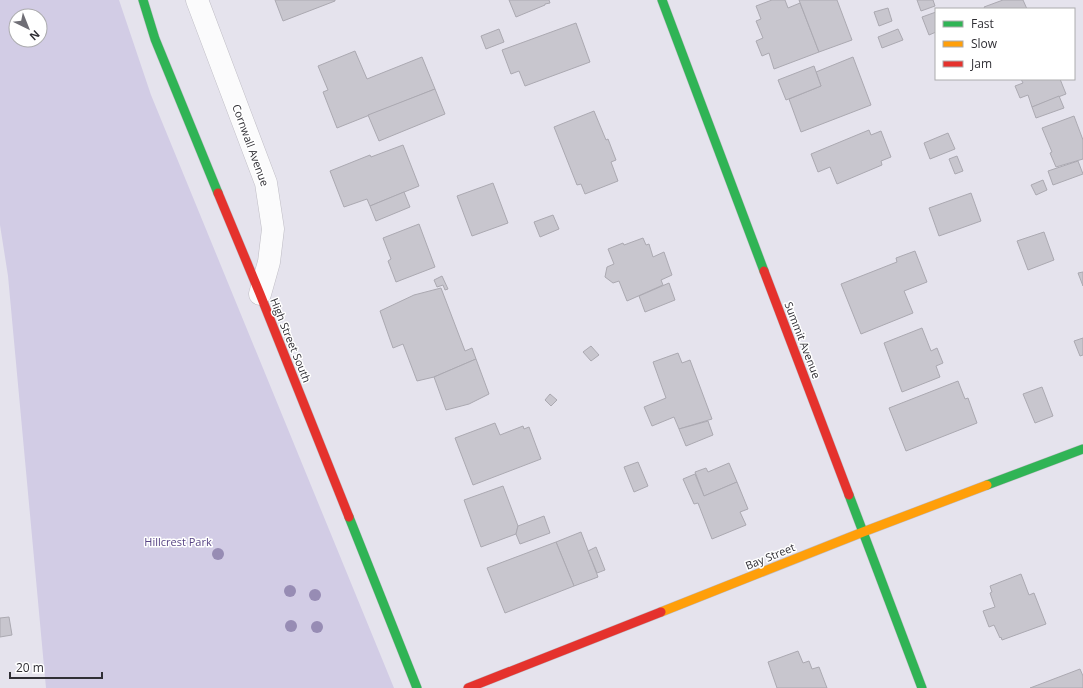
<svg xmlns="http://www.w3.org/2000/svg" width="1083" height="688" font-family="'Open Sans',sans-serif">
  <rect width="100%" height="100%" fill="#e5e3ed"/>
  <path fill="#d2cce5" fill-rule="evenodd" d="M0 0H119L151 95 394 688H46L8 276 0 225ZM16 16H40V40H16Z"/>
  <g fill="#c8c6ce" stroke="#aba9b1">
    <polygon points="275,0 335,0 335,1 283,21"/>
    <polygon points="509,0 549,0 550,3 545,4 545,5 516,17"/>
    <polygon points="772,0 785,0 788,8 800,3 819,52 774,69 769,53 762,56 756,41 763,38 756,21 761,19 756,6"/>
    <polygon points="799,0 837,0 852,40 819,52"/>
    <polygon points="917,0 933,0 935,6 921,11"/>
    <polygon points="1003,0 1023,0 1027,9 985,9 984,7"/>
    <polygon points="888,8 892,21 879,26 874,12"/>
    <polygon points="936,12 936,32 929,35 922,17"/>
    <polygon points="576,23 590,62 525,86 519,71 511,74 502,50"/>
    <polygon points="499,29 504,42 486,49 481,36"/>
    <polygon points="898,29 903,40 882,48 878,37"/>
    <polygon points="355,51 367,79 422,57 435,89 337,128 323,92 328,90 318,66"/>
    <polygon points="853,57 871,105 801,132 789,99 821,86 816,72"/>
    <polygon points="814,66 821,86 786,100 778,80"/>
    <polygon points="1021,79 1060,79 1066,94 1032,107 1028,95 1020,98 1015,86 1023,83"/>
    <polygon points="435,89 445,114 379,141 368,115"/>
    <polygon points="1059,96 1064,108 1036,118 1032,107"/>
    <polygon points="594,111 606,140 608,139 616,160 611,162 618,181 585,194 581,184 577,185 554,127"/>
    <polygon points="1074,116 1083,140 1083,159 1056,167 1050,153 1052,152 1042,128"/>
    <polygon points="869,130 871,135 881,131 891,157 881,161 882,165 837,184 830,167 818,172 811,154"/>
    <polygon points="948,133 955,149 930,159 924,143"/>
    <polygon points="403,145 419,186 370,206 367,199 344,207 330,171 370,155 371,157"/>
    <polygon points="957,156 963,171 955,174 949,159"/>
    <polygon points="1078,161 1083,174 1053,185 1048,171"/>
    <polygon points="1043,180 1047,190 1036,195 1031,185"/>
    <polygon points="493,183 508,223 472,236 457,196"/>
    <polygon points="404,192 410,207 376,221 370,206"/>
    <polygon points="971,193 981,221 939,236 929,208"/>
    <polygon points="553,215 559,229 540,237 534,222"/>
    <polygon points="419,224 435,267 396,282 388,261 391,259 383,238"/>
    <polygon points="1044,232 1054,260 1028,270 1017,241"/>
    <polygon points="643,238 646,245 649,244 653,257 664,252 672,275 661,280 663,285 627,301 619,281 613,283 605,277 607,267 614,264 608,249 623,243 624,245"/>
    <polygon points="915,251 927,282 904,291 913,313 861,334 841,284 897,262 896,258"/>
    <polygon points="1083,272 1083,286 1078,273"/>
    <polygon points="442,276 448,289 445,290 443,285 437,287 434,280"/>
    <polygon points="669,283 675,300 645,312 639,296"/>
    <polygon points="441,288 465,351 472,348 476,359 434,377 417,381 403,344 393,348 380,311 414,295"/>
    <polygon points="922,328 931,351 937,348 943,363 936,366 940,377 902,392 884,343"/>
    <polygon points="1083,338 1083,355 1080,356 1074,341"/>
    <polygon points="591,346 599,355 591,361 583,352"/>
    <polygon points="678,353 682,363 690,360 712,419 679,429 674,417 652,426 644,407 666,398 653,362"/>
    <polygon points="476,359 489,394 469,404 446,410 434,377"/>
    <polygon points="958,381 965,399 968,398 977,423 906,451 889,408"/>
    <polygon points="1042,387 1053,416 1035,423 1023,394"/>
    <polygon points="550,394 557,400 551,406 545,400"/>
    <polygon points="708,421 713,435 686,446 679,429"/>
    <polygon points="495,423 500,435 523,426 524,429 529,427 541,459 473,485 455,438"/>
    <polygon points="638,462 648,486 634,492 624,467"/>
    <polygon points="729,463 737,482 704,496 695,472 706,468 708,472"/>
    <polygon points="695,474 704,496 737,482 748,509 740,512 746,525 712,539 698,503 694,504 683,479"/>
    <polygon points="503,486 518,526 516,534 481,547 464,500"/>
    <polygon points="544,516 550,533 520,544 516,534 518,526"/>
    <polygon points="581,532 598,577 574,586 556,542"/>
    <polygon points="556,542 574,586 505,613 487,568"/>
    <polygon points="596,547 605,570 597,573 588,551"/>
    <polygon points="1021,574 1029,595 1034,593 1046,624 1002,640 1001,637 1000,638 994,625 989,627 983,611 995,607 990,593 992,592 990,586"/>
    <polygon points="9,617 12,635 0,637 0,618"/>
    <polygon points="798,651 803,663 809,661 812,669 819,667 827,688 777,688 768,662"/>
    <polygon points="1080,669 1083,676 1083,688 1030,688"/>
  </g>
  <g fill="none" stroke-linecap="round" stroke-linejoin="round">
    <g stroke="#bebcc4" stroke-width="23">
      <polyline id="street" points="197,0 266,183 273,229 269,262 260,294"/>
    </g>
    <g stroke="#bebcc4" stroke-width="10">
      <g id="fast">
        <polyline points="143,0 155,39 218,193"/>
        <polyline points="662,0 764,271"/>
        <polyline points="987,485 1083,449"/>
        <polyline points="849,495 922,688"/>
        <polyline points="349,517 417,688"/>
      </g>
    </g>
    <g stroke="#bebcc4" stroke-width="10">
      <polyline id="slow" points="661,612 863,532 987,485"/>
    </g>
    <g stroke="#bebcc4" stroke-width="10">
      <g id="jam">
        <polyline points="218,193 260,294 349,517"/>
        <polyline points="764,271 849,495"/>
        <polyline points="468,688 661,612"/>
      </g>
    </g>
    <use href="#street" stroke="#fbfbfc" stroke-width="22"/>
    <use href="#fast" stroke="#30b455" stroke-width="9"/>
    <use href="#slow" stroke="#ff9f0a" stroke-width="9"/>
    <use href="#jam" stroke="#e5322d" stroke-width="9"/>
  </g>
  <g fill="#978cb4">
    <circle cx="218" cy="554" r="6"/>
    <circle cx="290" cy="591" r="6"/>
    <circle cx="315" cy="595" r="6"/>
    <circle cx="291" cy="626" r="6"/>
    <circle cx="317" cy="627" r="6"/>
  </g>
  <g text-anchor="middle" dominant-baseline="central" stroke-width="3" stroke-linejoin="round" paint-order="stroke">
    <g font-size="11" fill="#302f35" stroke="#fff">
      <text transform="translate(251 145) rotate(70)">Cornwall Avenue</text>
      <text transform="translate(291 340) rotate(68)">High Street South</text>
      <text transform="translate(803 340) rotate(69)">Summit Avenue</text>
      <text transform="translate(770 556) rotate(-22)">Bay Street</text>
    </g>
    <g font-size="11" fill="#584585" stroke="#fff">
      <text x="178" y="541">Hillcrest Park</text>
    </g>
  </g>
  <rect x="935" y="8" width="140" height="72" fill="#ffffff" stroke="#acacae"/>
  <rect x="943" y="21" width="20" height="6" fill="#30b455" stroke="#acacae"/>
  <text x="971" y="28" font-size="12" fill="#302f35">Fast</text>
  <rect x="943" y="41" width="20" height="6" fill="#ff9f0a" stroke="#acacae"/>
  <text x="971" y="48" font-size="12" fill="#302f35">Slow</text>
  <rect x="943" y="61" width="20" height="6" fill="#e5322d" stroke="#acacae"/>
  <text x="971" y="68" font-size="12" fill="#302f35">Jam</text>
  <g transform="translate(28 28) rotate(137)"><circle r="19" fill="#ffffff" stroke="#acacae"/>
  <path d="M0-3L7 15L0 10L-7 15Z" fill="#6f6e75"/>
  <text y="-6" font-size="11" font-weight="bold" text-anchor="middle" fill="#302f35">N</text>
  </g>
  <path d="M10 672v6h92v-6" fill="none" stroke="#302f35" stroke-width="2"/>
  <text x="16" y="672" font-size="12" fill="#302f35" stroke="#ffffff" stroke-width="3" paint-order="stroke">20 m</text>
</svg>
